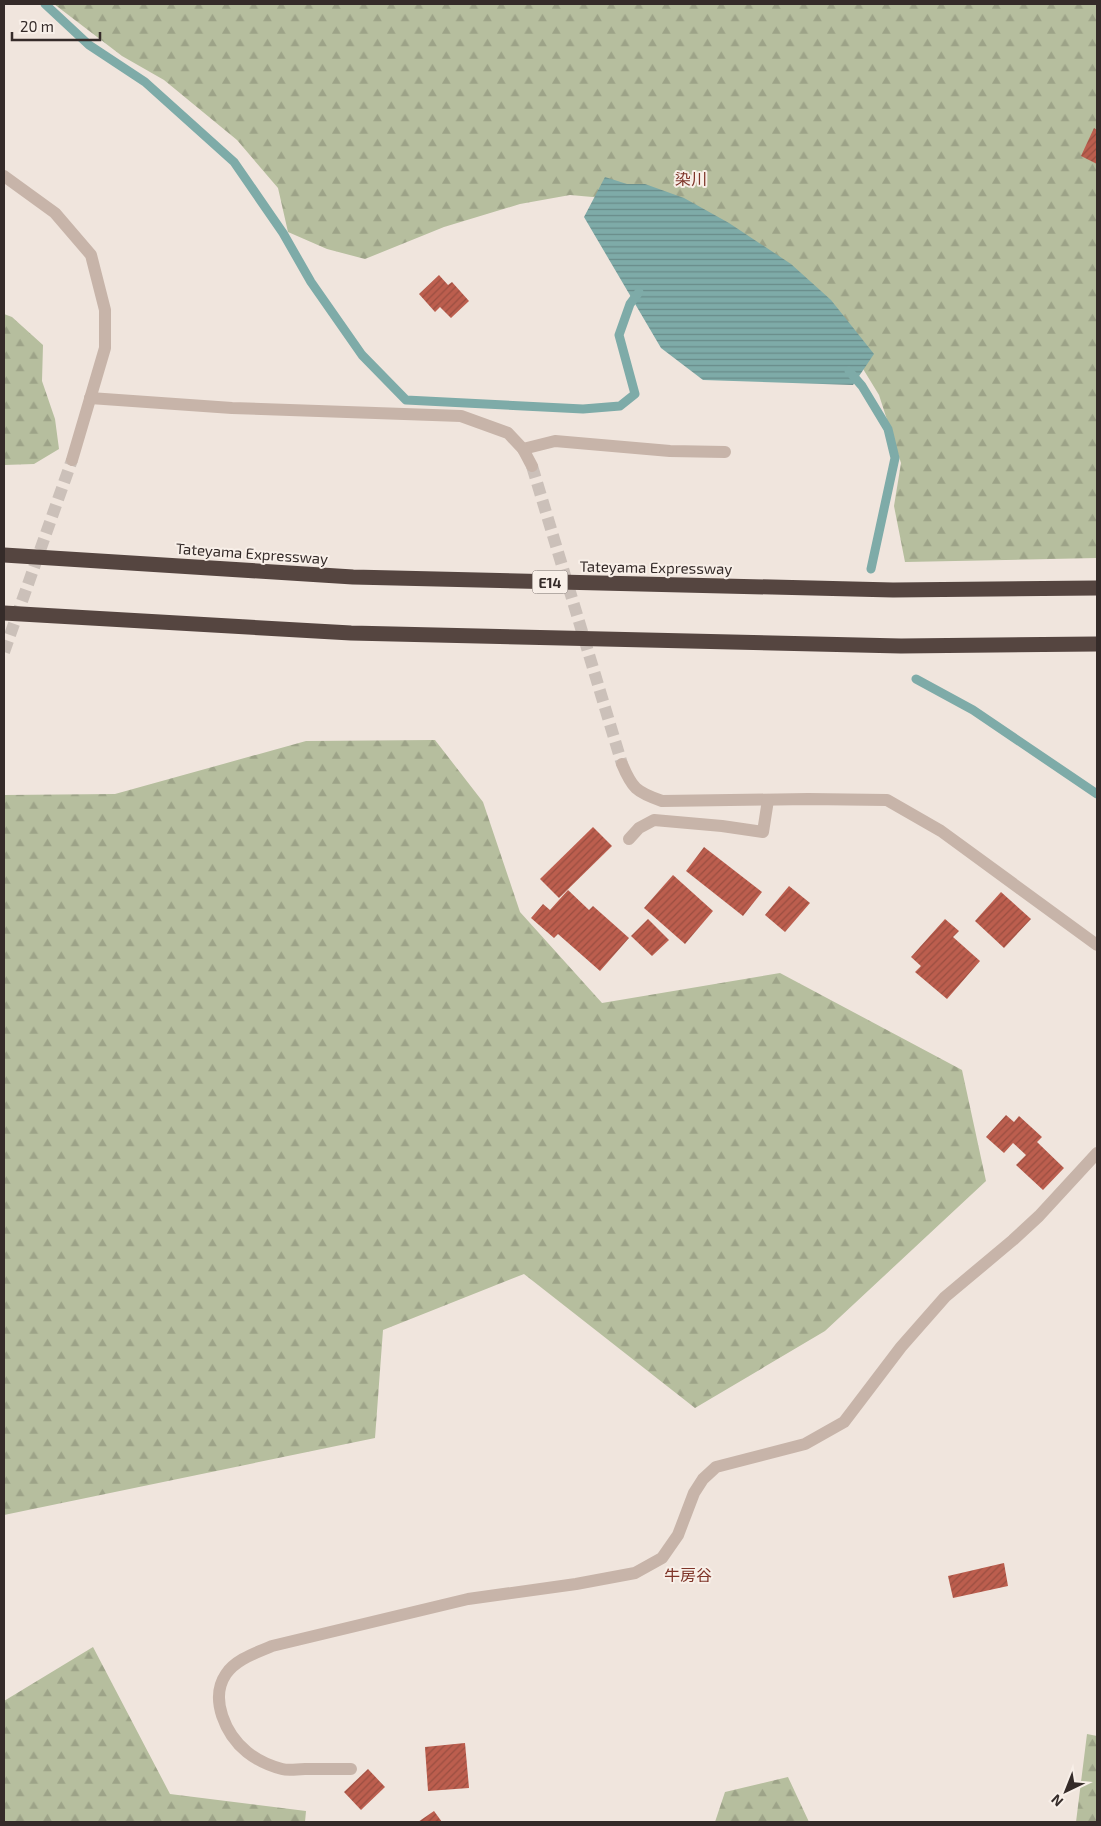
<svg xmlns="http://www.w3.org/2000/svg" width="1101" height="1826" font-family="'Exo 2','Noto Sans JP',sans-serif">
  <defs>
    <pattern id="forest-firs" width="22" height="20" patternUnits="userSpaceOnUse" patternTransform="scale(1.25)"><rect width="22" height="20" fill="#b6be9e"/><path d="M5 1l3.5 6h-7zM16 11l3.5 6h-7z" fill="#9da388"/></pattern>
    <pattern id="water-rules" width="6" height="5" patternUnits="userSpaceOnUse" patternTransform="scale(1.25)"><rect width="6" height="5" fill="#7eaba8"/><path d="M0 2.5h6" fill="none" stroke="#688b89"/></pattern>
    <pattern id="building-hatch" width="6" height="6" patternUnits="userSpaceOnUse" patternTransform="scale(1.25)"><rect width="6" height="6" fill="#bc5e4e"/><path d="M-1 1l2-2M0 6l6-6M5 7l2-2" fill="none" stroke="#9a4e41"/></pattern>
  </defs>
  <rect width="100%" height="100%" fill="#f0e5dd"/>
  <g fill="url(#forest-firs)">
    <polygon points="54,4 1097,4 1097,558 905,562 894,506 901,463 879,395 846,341 615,199 570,195 520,204 444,227 365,259 327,249 288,232 278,188 237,140 164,80 122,56"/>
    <polygon points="4,314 12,317 43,345 42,381 55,419 59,449 34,464 4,465"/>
    <polygon points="435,740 483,802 520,912 602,1003 780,973 962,1070 986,1181 825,1331 695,1408 524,1274 383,1330 375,1438 4,1515 4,795 115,794 306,741"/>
    <polygon points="93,1647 170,1794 306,1811 305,1822 4,1822 4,1701"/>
    <polygon points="1087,1734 1097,1736 1097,1822 1076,1822"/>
    <polygon points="788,1777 809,1822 715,1822 725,1792"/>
  </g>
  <polygon fill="url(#water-rules)" points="605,177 627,184 645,184 684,198 729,223 791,264 831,300 874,354 853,385 703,380 661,348 584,217"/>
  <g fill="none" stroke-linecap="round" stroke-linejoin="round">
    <g stroke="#7eaba8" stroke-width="9">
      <polyline points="45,4 89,45 145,82 234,162 283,233 311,282 362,355 406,400 583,409 620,406 635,394 619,335 630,304 639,292"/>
      <polyline points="849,371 862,386 888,429 895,458 871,569"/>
      <polyline points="916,679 973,710 1097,794"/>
    </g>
  </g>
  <g fill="url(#building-hatch)">
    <polygon points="1094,128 1097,130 1097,164 1081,156"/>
    <polygon points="439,275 448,285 452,282 469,301 451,318 440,307 435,312 419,294"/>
    <polygon points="593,827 612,846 559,898 540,879"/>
    <polygon points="704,847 762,892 743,916 686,871"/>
    <polygon points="673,875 713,911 685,944 644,908"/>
    <polygon points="789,886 810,903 785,932 765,915"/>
    <polygon points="568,890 589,910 593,906 629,938 600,971 558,934 554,938 531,918 543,904 550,910"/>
    <polygon points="1001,892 1031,919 1004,948 975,921"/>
    <polygon points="648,919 669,940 652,956 631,936"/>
    <polygon points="945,919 959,931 953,937 980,961 947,999 915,972 921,966 911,957"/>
    <polygon points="1006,1115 1014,1122 1019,1116 1042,1137 1037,1142 1064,1168 1043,1190 1016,1165 1026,1155 1013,1143 1004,1153 986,1137"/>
    <polygon points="1004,1563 1008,1586 953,1598 948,1576"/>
    <polygon points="465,1743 469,1788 428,1791 425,1747"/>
    <polygon points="368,1769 385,1787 361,1810 344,1792"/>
    <polygon points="434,1811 442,1822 418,1822"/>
  </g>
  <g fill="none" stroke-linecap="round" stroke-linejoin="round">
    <g stroke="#cbc0b9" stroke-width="12" stroke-dasharray="12 6" stroke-linecap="butt">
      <polyline points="532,466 622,764"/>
      <polyline points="4,652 72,460"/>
    </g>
    <polyline stroke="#c7b4a9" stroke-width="12" points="523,449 555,441 670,451 725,452"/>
    <g stroke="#c7b4a9" stroke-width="12">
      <polyline points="4,176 55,213 91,255 105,310 105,348 72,460"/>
      <polyline points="90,398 232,408 461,416 508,433 523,449 532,466"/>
      <path d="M622 764C632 788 636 792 662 801L808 799 887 800 941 831 1097 945"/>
      <polyline points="629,839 639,828 654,820 722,826 763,832 768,800"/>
      <path d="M351 1769C335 1769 320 1769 305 1769 297 1769 289 1771 282 1769 270 1766 257 1760 247 1752 226 1735 209 1699 226 1674 236 1659 256 1653 272 1646L468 1599 576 1584 635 1573 662 1558 678 1535 694 1493 703 1479 716 1467 805 1444 844 1422 901 1347 945 1297 1013 1240 1039 1216 1097 1153"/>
    </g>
    <g stroke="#554540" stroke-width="15">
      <polyline points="4,555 353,577 893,590 1097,588"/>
      <polyline points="4,613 351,633 901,646 1097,644"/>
    </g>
  </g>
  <g text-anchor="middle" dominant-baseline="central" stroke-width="4" stroke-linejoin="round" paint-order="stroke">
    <rect fill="#f8efe8" stroke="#706662" stroke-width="1" x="532.5" y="570.5" width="35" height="23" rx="4"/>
    <g font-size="14" font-weight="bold" fill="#352b29">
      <text x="550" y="582">E14</text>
    </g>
    <g font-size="15" fill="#352b29" stroke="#f8efe8">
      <text transform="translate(252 553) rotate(4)">Tateyama Expressway</text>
      <text transform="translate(656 567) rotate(1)">Tateyama Expressway</text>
    </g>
    <g font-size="16" fill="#7e3428" stroke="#f8efe8">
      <text x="691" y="178">染川</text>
      <text x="688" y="1574">牛房谷</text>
    </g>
  </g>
  <rect width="1101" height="1826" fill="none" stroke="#352b29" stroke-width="10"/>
  <g transform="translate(1066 1791) rotate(223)" stroke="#f8efe8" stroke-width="4" paint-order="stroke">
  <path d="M0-4L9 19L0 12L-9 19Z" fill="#352b29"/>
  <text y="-8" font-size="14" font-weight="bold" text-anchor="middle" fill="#352b29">N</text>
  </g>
  <path d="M12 32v8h88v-8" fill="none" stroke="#352b29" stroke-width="2.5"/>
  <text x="20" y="32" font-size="15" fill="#352b29" stroke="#f8efe8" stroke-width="4" paint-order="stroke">20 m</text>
</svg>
